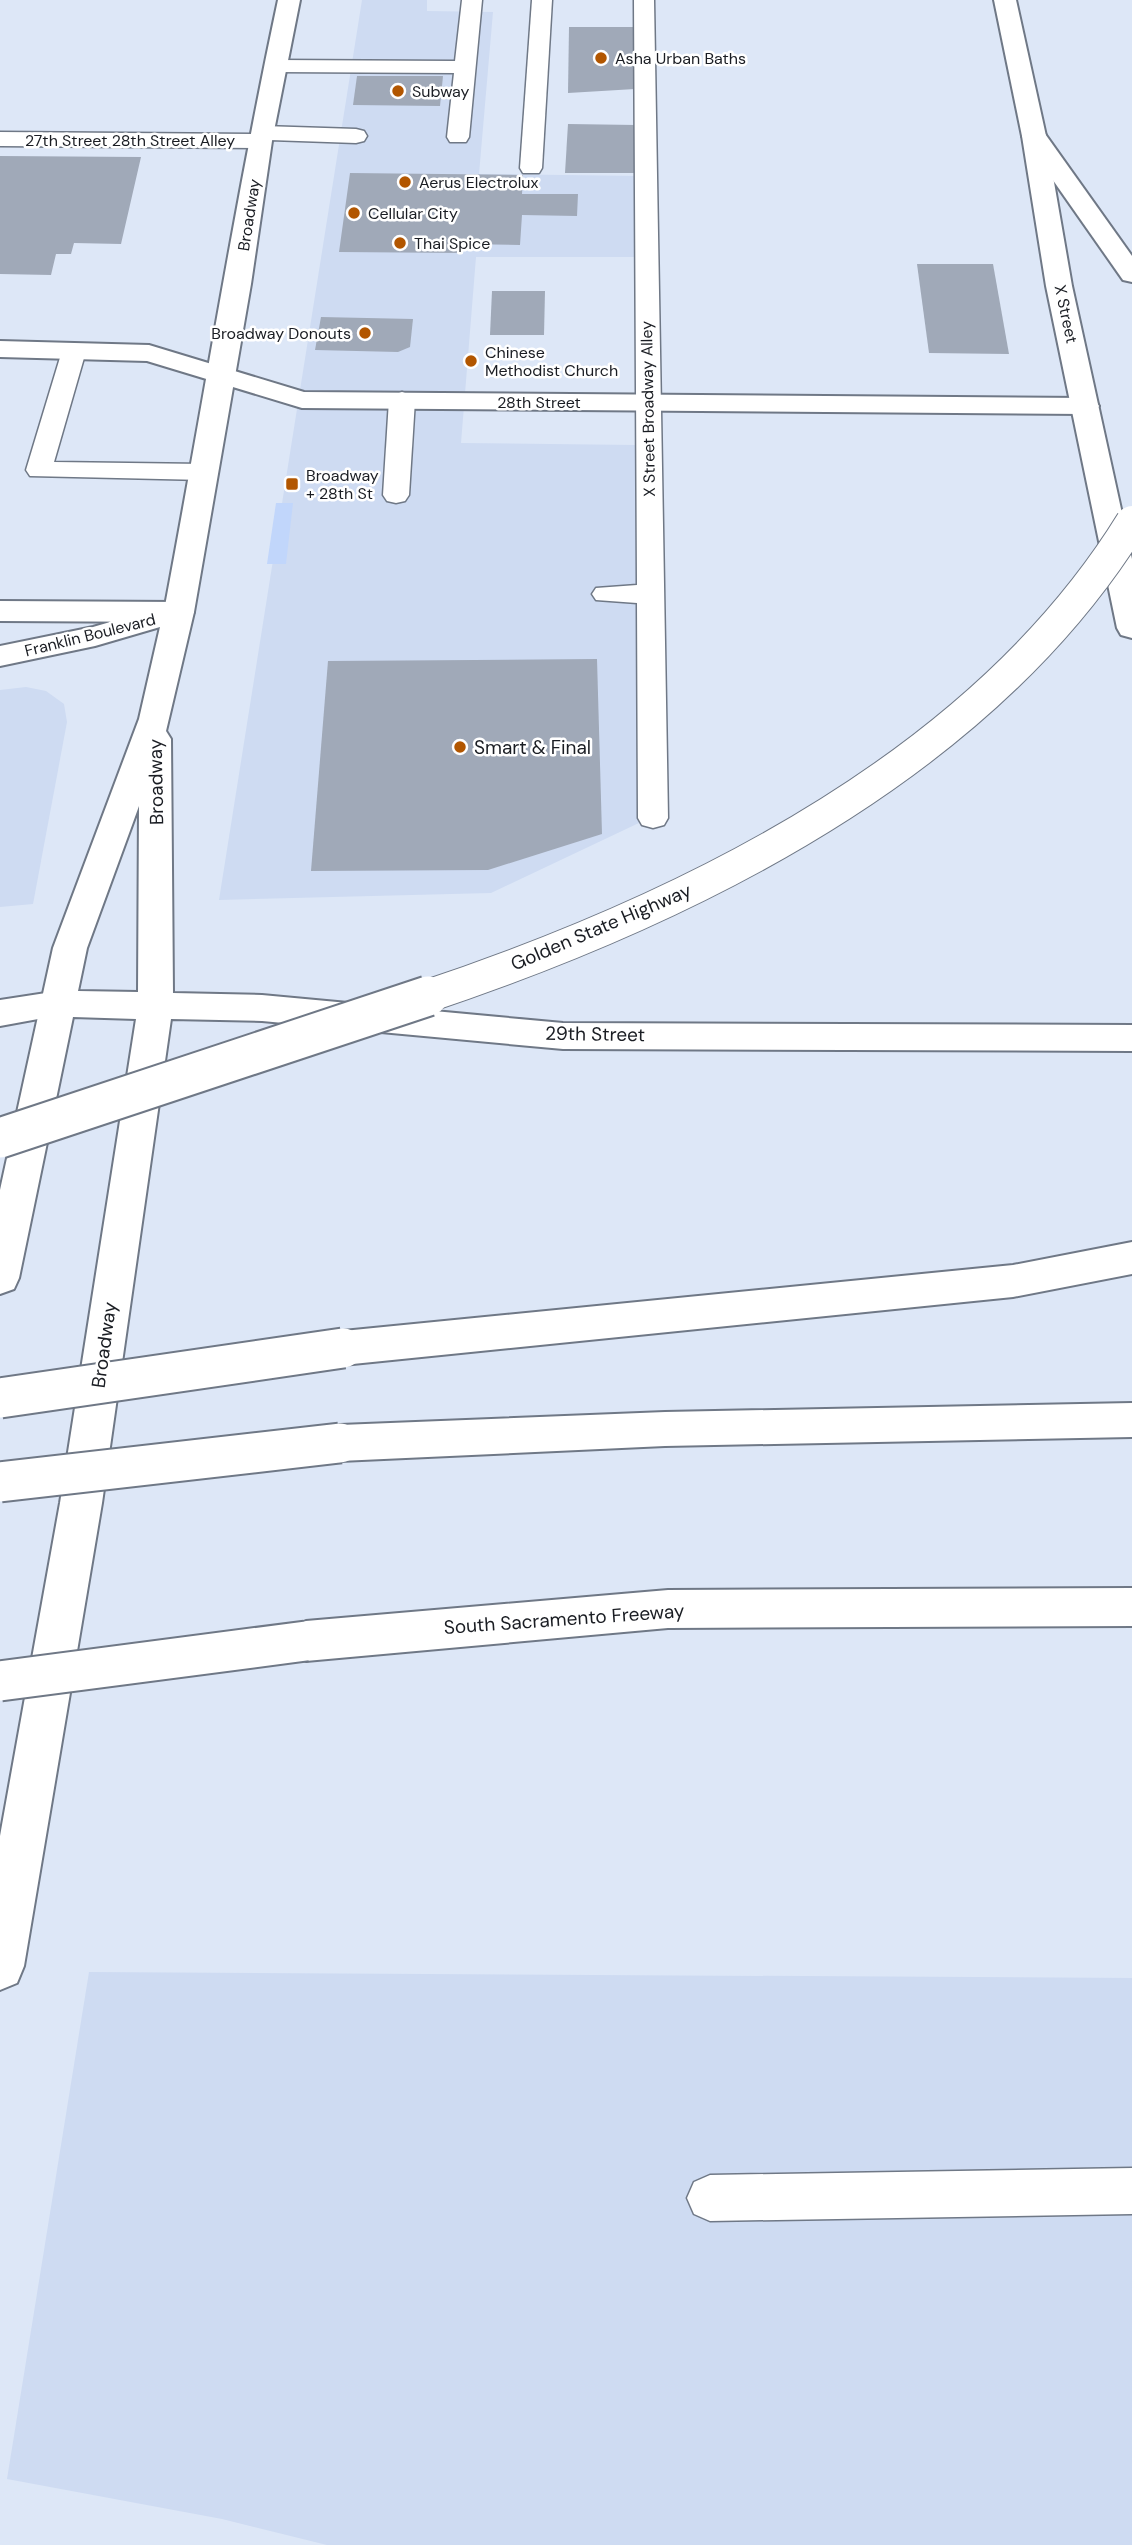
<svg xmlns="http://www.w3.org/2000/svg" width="1132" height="2545" font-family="'DM Sans',sans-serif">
  <rect width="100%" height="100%" fill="#dde7f7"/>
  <g fill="#cedbf2">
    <polygon points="362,0 427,0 427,11 493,12 479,174 638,176 638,257 476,257 461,443 635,445 641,822 491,893 219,900"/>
    <polygon points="26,687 46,691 64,704 67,722 33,904 0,907 0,690"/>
    <polygon points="89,1972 1132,1978 1132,2545 327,2545 222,2519 7,2479"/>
  </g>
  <polygon fill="#c1d6fb" points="276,503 293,503 286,564 267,564"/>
  <g fill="#a0a9b8">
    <polygon points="569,27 634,27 635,89 568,93"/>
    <polygon points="357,76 443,76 440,106 353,105"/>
    <polygon points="568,124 636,125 636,173 565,173"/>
    <polygon points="0,156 141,157 121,244 74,243 71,254 56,254 51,275 0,274"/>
    <polygon points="350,173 523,175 522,194 578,194 577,216 522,215 520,245 461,244 461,253 339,252"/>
    <polygon points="917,264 993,264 1009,354 929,353"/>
    <polygon points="492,291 545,291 544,335 490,335"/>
    <polygon points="321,317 413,319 410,347 398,352 315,350"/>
    <polygon points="597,659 602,834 488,870 311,871 328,661"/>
  </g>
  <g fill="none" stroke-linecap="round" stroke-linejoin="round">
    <g stroke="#6f7886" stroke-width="3">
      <g id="lane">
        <polygon points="462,0 482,0 469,137 466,142 450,142 447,137 454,73 277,72 269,71 266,66 269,61 277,60 455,61"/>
        <polygon points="532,0 552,0 542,168 539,173 523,173 520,168"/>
        <polygon points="634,0 654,0 668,818 664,825 653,828 642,825 638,818 637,603 596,600 592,594 596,588 637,585"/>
        <polygon points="263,126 356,129 364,131 367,136 364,141 356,143 270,140 268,146 260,148 0,146 0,132 253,134 255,128"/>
        <polygon points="74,344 83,346 86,351 54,462 204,464 213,466 217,472 213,478 204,480 30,476 26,470 62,351 65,346"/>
        <polygon points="402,392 411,395 415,400 409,495 405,501 396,503 387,501 383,495 389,400 393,395"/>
        <polygon points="1132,2168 1132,2214 710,2221 694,2214 687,2198 694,2182 710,2175"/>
      </g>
    </g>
    <g stroke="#6f7886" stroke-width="4">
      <g id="street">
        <polygon points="0,341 149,345 304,392 1085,398 1095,400 1099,406 1095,412 1085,414 302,408 147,361 0,357"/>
        <polygon points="0,601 179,602 190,605 194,612 190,619 179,622 0,621"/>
      </g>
    </g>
    <g stroke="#6f7886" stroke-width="4">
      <g id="secondary">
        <path d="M278 0H300L272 141 251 284 194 612 166 731 171 739 173 993 262 995 563 1023 1132 1025V1051L563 1049 262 1021 171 1019 102 1503 24 1966 17 1983 0 1990V1836L60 1503 136 1019 73 1017 19 1278 14 1289 0 1294V1190L53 948 139 719 160 627 95 646 0 666V646L93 627 165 606C203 404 235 201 278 0ZM139 806 138 992 78 991 87 948Z"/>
        <polygon points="1034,129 1043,131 1046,136 1072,286 1132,559 1132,638 1121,635 1117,628 1046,286 1022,136 1025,131"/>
      </g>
    </g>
    <g stroke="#6f7886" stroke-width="4">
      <polygon id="primary" points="994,0 1016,0 1046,136 1043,141 1034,143 1025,141 1022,136"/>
    </g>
    <g stroke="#6f7886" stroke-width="4">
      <g id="highway">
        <polygon points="1034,129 1043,131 1132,256 1132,282 1123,280 1022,136 1025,131"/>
        <polygon points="59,991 71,995 77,1004 71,1013 0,1026 0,1000"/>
        <polygon points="1132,1242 1132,1274 1013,1297 343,1365 329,1360 323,1348 329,1336 343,1331 1013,1265"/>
        <polygon points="1132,1403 1132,1437 665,1446 340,1461 326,1455 320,1443 326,1431 340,1425 665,1412"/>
        <polygon points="1132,1588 1132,1626 668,1628 306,1661 291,1655 284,1641 291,1627 306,1621 668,1590"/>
      </g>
    </g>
    <use href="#lane" fill="#fff" fill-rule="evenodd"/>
    <use href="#street" fill="#fff" fill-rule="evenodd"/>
    <use href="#secondary" fill="#fff" fill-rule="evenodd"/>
    <use href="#primary" fill="#fff" fill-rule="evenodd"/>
    <use href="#highway" fill="#fff" fill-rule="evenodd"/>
    <g stroke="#6f7886" stroke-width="34" stroke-linecap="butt">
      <path id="highway-bridge-far1" d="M422 998C686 910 981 767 1132 522"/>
    </g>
    <g stroke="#6f7886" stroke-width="43" stroke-linecap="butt">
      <g id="highway-bridge">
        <polyline points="0,1138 428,996"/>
        <polyline points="0,1398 343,1348"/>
        <polyline points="0,1482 340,1443"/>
        <polyline points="0,1681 306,1641"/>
      </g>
    </g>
    <use href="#highway-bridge-far1" stroke="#fff" stroke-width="32"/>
    <use href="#highway-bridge" stroke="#fff" stroke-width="39"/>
  </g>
  <g fill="#b25600" stroke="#fff" stroke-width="2.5">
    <circle cx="601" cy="58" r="7"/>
    <circle cx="398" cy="91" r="7"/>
    <circle cx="405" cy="182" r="7"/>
    <circle cx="354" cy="213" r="7"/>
    <circle cx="400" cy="243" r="7"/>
    <circle cx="365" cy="333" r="7"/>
    <circle cx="471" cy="361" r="7"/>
    <rect x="285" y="477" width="14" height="14" rx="3.5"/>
    <circle cx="460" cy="747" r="7"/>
  </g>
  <g text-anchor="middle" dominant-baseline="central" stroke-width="5" stroke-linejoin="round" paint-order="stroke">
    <g font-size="16" fill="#1a1d23" stroke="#fff" text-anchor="start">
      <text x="615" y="58">Asha Urban Baths</text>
      <text x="412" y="91">Subway</text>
      <text x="419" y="182">Aerus Electrolux</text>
      <text x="368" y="213">Cellular City</text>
      <text x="414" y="243">Thai Spice</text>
      <text x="351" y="333" text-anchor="end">Broadway Donouts</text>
      <text x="485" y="352">Chinese<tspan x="485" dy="18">Methodist Church</tspan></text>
      <text x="306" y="475">Broadway<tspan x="306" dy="18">+ 28th St</tspan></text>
    </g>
    <g font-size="16" fill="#1a1d23" stroke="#fff">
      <text x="130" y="140">27th Street 28th Street Alley</text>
      <text transform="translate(249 215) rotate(-81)">Broadway</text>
      <text transform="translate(1066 314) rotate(78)">X Street</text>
      <text x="539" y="402">28th Street</text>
      <text transform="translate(648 409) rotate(-91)">X Street Broadway Alley</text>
      <text transform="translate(90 635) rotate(-14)">Franklin Boulevard</text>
    </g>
    <g font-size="19" fill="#1a1d23" stroke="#fff" text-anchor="start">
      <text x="474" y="747">Smart &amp; Final</text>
    </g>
    <g font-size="19" fill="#1a1d23" stroke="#fff">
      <text transform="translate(156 782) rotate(-91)">Broadway</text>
      <text transform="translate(601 927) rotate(-23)">Golden State Highway</text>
      <text transform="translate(595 1034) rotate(1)">29th Street</text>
      <text transform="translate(104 1345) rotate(-82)">Broadway</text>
      <text transform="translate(564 1619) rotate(-4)">South Sacramento Freeway</text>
    </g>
  </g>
</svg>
